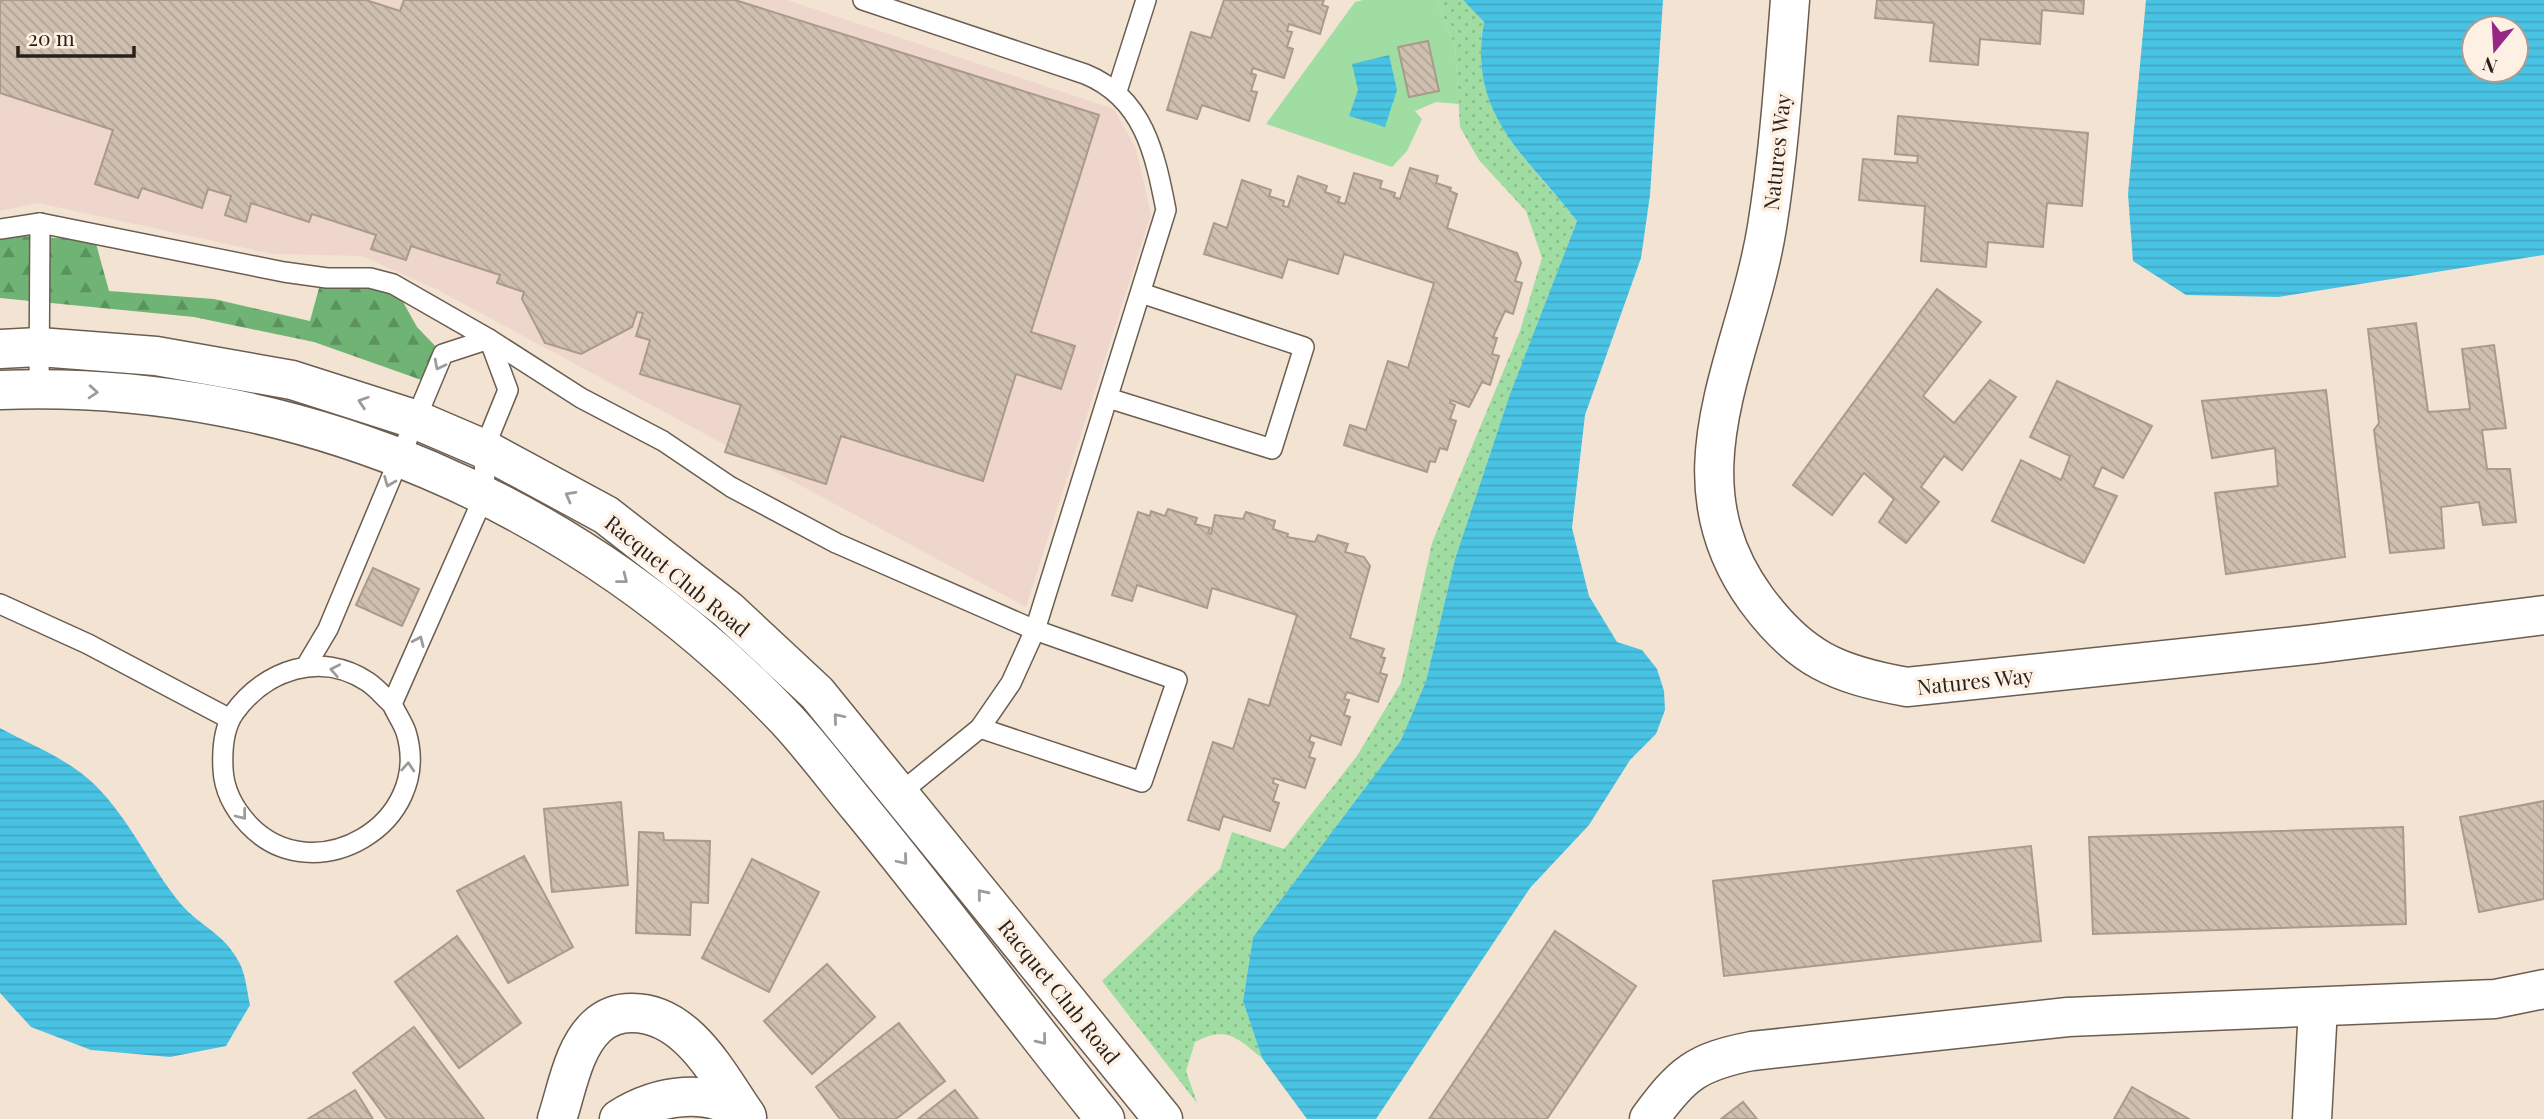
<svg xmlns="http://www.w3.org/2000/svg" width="2544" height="1119" font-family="'Playfair Display',serif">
  <defs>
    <pattern id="forest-firs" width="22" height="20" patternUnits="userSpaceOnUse" patternTransform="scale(1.75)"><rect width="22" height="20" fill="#6fb474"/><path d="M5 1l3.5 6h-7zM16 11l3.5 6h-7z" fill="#5b925e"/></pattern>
    <pattern id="park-dots" width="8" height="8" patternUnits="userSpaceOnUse" patternTransform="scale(1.75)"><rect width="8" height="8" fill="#a0dda3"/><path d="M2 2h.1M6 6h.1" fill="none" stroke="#8abd8c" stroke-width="1.8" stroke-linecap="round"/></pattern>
    <pattern id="water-rules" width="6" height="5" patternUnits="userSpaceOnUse" patternTransform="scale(1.75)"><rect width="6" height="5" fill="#49c3e4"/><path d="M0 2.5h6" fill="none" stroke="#40a7c3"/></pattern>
    <pattern id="building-back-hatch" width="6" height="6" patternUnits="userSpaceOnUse" patternTransform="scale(1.75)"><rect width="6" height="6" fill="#cebfae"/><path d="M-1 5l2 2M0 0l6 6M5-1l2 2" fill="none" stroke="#b1a495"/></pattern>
  </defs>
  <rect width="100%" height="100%" fill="#f3e3d3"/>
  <polygon fill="#eed6cc" points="0,0 787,0 1114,109 1136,149 1151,214 1026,607 438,290 362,256 273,254 38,203 0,211"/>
  <polygon fill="url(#forest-firs)" points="0,235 95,240 109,291 214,299 310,321 322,277 393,284 417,327 443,354 430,383 314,342 194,317 0,298"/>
  <path fill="url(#park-dots)" d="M1436 0H1463L1484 22C1467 111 1526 158 1577 221L1510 394 1455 559 1426 681 1401 740 1253 937 1243 1001 1262 1058C1237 1038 1227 1025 1195 1042L1186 1071 1197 1103 1102 981 1220 869 1232 832 1284 849 1357 756 1401 683 1432 543 1520 331 1542 258 1526 211 1479 160 1460 127 1455 46Z"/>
  <polygon fill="#a0dda3" points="1363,0 1436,0 1455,46 1459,104 1436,102 1415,111 1422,119 1407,151 1392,167 1266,124 1355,2"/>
  <g fill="url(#water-rules)" fill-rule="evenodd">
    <path d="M1463 0H1663L1650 195 1641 258 1585 415 1572 528 1589 596 1617 642 1642 650 1657 669 1664 691 1665 710 1656 734 1630 760 1589 825 1530 888 1376 1119H1307L1262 1058 1243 1001 1253 937 1401 740 1426 681 1455 559 1510 394 1577 221C1526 155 1467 115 1484 22Z"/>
    <path d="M2146 0H2544V255L2278 297 2186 295 2133 261 2128 194ZM2474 28H2516V70H2474Z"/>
    <polygon points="1389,55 1397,90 1385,127 1349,116 1358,90 1352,64"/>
    <path d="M0 728C33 746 69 759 96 786 130 820 150 866 180 903 200 927 224 932 240 964 246 976 247 992 250 1005L226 1046 170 1057 91 1050 31 1027 0 993Z"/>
  </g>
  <g fill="url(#building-back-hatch)" stroke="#a99a8b" stroke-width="2">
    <polygon points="0,0 366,0 400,11 404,0 735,0 1099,115 1031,332 1075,346 1061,389 1016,374 983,481 841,436 826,484 725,452 741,405 640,374 650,340 636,336 643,313 637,312 632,327 581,354 545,343 522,299 524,292 497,283 500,275 411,246 406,260 371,249 376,235 312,214 309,222 251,203 246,222 225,215 231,196 208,189 202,208 142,188 138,198 95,184 113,130 0,93"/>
    <polygon points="1224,0 1324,0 1322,5 1328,7 1320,34 1289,24 1287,31 1292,32 1287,47 1293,49 1284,78 1253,68 1251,73 1256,75 1251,91 1257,92 1249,121 1202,105 1197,119 1167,110 1191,32 1211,38"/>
    <polygon points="1877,0 2084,0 2083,14 2042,10 2040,44 1980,39 1978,65 1930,61 1934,23 1875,18"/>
    <polygon points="1428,41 1439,91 1409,97 1398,47"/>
    <polygon points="1898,116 2088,133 2082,206 2047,203 2043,247 1988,242 1986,267 1921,261 1925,206 1859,200 1863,159 1917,163 1918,156 1895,154"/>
    <polygon points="1410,168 1438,176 1436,183 1451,188 1450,191 1457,194 1447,228 1517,253 1521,263 1515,281 1522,283 1513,314 1505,311 1493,337 1497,338 1492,354 1499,356 1490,385 1482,382 1469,407 1451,400 1450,403 1455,405 1450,419 1456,421 1447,450 1440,448 1435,462 1430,461 1427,472 1344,445 1350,425 1366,430 1388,361 1408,368 1434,283 1344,254 1338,274 1288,259 1282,278 1204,254 1214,223 1227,228 1242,180 1271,190 1269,196 1284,201 1283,206 1288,207 1298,176 1327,186 1325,192 1340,197 1338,202 1345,204 1354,173 1382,181 1380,188 1395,193 1394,197 1400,199"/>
    <polygon points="1937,289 1981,322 1923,396 1954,423 1990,380 2016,397 1962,470 1944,456 1921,487 1939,502 1906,543 1879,522 1894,499 1864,473 1832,515 1793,485"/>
    <polygon points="2416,323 2428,412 2470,409 2462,349 2494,345 2506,428 2482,430 2487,469 2510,469 2516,522 2483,525 2479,502 2441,507 2444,548 2390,553 2374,430 2379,423 2368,329"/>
    <polygon points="2057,381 2152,426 2123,478 2102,467 2093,487 2117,496 2084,563 1992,521 2021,460 2061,480 2070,456 2030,437"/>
    <polygon points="2326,390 2345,557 2226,574 2215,493 2278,486 2275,448 2212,458 2202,401"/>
    <polygon points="1168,509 1197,518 1195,524 1210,528 1208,533 1211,534 1215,515 1243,519 1246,512 1275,521 1273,529 1288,534 1287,537 1315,542 1318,535 1348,544 1345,552 1364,557 1370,566 1350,638 1384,649 1381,657 1385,658 1380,673 1387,675 1378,702 1347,692 1344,699 1349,700 1344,715 1350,717 1341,745 1311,735 1309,741 1314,743 1309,757 1315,759 1305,788 1274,778 1273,783 1278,785 1273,801 1279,803 1270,831 1223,816 1219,830 1188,820 1213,742 1233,749 1249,699 1269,706 1297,615 1212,588 1207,608 1137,585 1132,601 1112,595 1138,512 1150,516 1151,511 1165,516"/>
    <polygon points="373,568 419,589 402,626 356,605"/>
    <polygon points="2544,801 2544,899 2479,912 2460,817"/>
    <polygon points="621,802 628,885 552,892 544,809"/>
    <polygon points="2403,827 2406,924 2093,934 2089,837"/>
    <polygon points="639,832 663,833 664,840 710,841 708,903 691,902 690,935 636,933"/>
    <polygon points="2031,846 2041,941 1724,976 1713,881"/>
    <polygon points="524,856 573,947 508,983 457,891"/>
    <polygon points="752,859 819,892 769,992 702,958"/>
    <polygon points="1555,931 1636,986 1547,1119 1429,1119"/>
    <polygon points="457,936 521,1023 459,1068 395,982"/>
    <polygon points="827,964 875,1017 812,1074 764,1021"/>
    <polygon points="899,1023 945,1081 896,1119 840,1119 816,1087"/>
    <polygon points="414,1027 484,1119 387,1119 353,1073"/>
    <polygon points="2132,1087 2189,1119 2114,1119"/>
    <polygon points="355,1090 373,1119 308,1119"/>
    <polygon points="955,1090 978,1119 918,1119"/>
    <polygon points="1743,1102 1757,1119 1721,1119"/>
  </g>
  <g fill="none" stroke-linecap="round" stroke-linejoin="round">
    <g stroke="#6b5e50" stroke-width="22">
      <g id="service">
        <path d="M863 0 1085 74C1144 98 1155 154 1166 210L1035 630 1011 683 980 728 894 798"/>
        <polyline points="1117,91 1146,0"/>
        <polyline points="0,229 40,223 284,272 327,278 370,278 393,284 489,339 581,398 663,441 731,487 836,543 1035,630 1177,680 1142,782 980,728"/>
        <polyline points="39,388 40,223"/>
        <polyline points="1108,398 1272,449 1304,347 1141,293"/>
        <polyline points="0,604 88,644 230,719"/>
        <path d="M306 666 328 629 443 354 489 339 508 390 484 449 485 494 392 704C396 713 403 723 406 732 434 824 314 893 249 825 234 809 224 791 223 769 222 750 223 729 234 713 265 670 321 650 368 682 377 688 384 697 392 704"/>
      </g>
    </g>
    <g stroke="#6b5e50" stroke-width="41">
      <g id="minor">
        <path d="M1790 0C1784 76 1779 153 1767 227 1746 358 1666 475 1756 599 1800 659 1836 674 1907 687L2315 644 2544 615"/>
        <path d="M557 1119C567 1089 573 1048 597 1026 607 1017 618 1013 631 1013 687 1012 718 1075 746 1115"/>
        <path d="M619 1119C657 1095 711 1085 747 1117"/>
        <path d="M1649 1119C1683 1073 1696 1062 1752 1051L2068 1017 2495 999 2544 989"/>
        <polyline points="2312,1119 2318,1007"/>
      </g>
    </g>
    <g stroke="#6b5e50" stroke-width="41">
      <g id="tertiary">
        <polyline points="0,349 39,347 156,356 292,380 414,419 484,449 606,515 728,610 817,693 1163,1119"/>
        <path d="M0 390C297 378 584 505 787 720 812 747 835 778 859 807 943 909 1022 1016 1105 1119"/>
      </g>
    </g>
    <use href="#service" stroke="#fff" stroke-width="19"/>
    <use href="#minor" stroke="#fff" stroke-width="38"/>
    <use href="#tertiary" stroke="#fff" stroke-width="38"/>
  </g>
  <defs><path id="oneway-chevron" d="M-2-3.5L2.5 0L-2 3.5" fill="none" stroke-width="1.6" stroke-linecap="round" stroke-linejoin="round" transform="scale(1.75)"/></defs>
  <g stroke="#9e9c99">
    <use href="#oneway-chevron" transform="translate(439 365) rotate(117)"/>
    <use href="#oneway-chevron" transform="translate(93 392) rotate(4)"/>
    <use href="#oneway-chevron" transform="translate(363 402) rotate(-162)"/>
    <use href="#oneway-chevron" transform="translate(389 482) rotate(112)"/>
    <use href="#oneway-chevron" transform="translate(570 496) rotate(-151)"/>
    <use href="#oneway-chevron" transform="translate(623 579) rotate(38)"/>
    <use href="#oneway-chevron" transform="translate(419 641) rotate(-66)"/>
    <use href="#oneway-chevron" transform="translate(335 670) rotate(-169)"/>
    <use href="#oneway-chevron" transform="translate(838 718) rotate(-130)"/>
    <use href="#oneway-chevron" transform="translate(408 767) rotate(-86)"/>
    <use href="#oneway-chevron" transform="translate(242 815) rotate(52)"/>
    <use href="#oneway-chevron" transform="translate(903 860) rotate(50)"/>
    <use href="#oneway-chevron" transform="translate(982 894) rotate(-129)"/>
    <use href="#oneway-chevron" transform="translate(1042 1040) rotate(51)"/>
  </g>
  <g text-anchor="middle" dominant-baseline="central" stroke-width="7" stroke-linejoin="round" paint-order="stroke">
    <g font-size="21" fill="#28221c" stroke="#fef1e4">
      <text transform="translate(1776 152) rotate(-84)">Natures Way</text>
      <text transform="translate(678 575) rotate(39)">Racquet Club Road</text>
      <text transform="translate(1975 680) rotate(-6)">Natures Way</text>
      <text transform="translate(1060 991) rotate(51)">Racquet Club Road</text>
    </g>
  </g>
  <g transform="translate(2495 49) rotate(198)"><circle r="33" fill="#fef1e4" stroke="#a89e94" stroke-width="2"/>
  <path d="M0-5L12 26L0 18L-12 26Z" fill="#962787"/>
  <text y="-10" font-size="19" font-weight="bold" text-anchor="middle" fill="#28221c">N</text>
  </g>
  <path d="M18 46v10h116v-10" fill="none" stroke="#28221c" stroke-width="3.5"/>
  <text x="28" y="46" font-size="21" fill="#28221c" stroke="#fef1e4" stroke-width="5" paint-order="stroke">20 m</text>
</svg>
